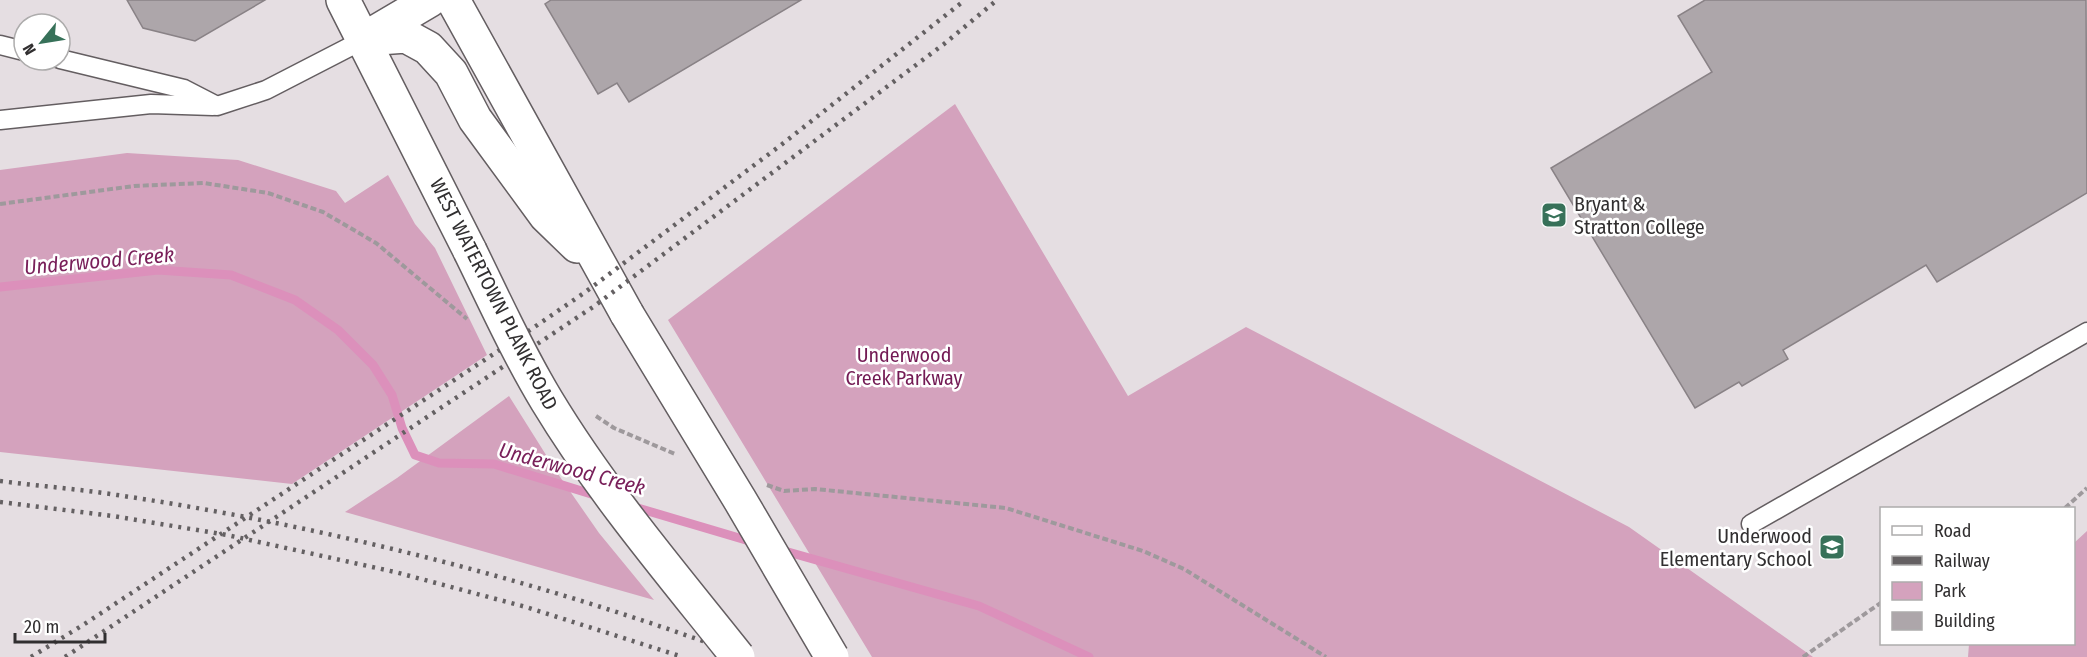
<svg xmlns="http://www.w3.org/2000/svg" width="2087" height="657" font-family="'Fira Sans Condensed',sans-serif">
  <rect width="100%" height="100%" fill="#e5dee2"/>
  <g fill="#d4a2bd">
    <polygon points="955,104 1128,396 1246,327 1629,527 1813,657 872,657 668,320"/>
    <polygon points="127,153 238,160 336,191 345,203 388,175 415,224 435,248 487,355 292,484 0,452 0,170"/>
    <polygon points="509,396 558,474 599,533 654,600 345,512 397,478"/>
    <polygon points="2087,531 2087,657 1968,657 1969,644 2074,644 2074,543"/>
  </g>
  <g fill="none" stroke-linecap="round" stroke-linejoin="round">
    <g stroke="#dc90bb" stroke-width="9">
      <polyline points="0,287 158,270 231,275 295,300 338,330 373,365 392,395 402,428 415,455 439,463 494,464 601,497"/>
      <polyline points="631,506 756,543"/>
      <polyline points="781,550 979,606 1089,657"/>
    </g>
  </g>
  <g fill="#ada6aa" stroke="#898286" stroke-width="1.5">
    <polygon points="127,0 265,0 195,41 143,28"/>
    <polygon points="551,0 801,0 629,102 617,83 598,94 545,4"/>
    <polygon points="1705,0 2086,0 2087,193 1937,282 1926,265 1783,350 1788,359 1742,386 1739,382 1695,408 1551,168 1712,72 1678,16"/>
  </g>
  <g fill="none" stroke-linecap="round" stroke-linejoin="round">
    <g stroke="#645e61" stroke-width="21">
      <g id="service">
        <polyline points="0,45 24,51"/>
        <polyline points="60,59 184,89 217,106 266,90 365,39"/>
        <polyline points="0,120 151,104 213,106"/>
        <polyline points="1751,524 2087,332"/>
      </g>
    </g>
    <g stroke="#645e61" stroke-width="36">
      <g id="tertiary">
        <polyline points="343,0 470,251"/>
        <polyline points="453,0 627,314"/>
        <polyline points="369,36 430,0"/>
        <polyline points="365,39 406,36 428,48 451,73 475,119 546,216 577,246"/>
      </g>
    </g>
    <g stroke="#9e999c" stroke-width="4" stroke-dasharray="6 3" stroke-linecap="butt">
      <polyline points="0,204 134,186 204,183 268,193 323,212 376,243 467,319"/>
      <polyline points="596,416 614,428 675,454"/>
      <polyline points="767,485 784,491 815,489 1006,508 1143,551 1184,569 1326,657"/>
      <polyline points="2065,508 2087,488"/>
      <polyline points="1803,657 1882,602"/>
    </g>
    <use href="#service" stroke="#fff" stroke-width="18"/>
    <use href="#tertiary" stroke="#fff" stroke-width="33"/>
    <g stroke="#646062" stroke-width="4.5" stroke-dasharray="3 6" stroke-linecap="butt">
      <path d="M0 481C39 486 78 489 117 495 331 527 544 582 747 657"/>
      <polyline points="0,502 113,516 227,535 395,572 526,607 683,657"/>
      <polyline points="31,657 83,625 533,328 584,293 781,145 965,0"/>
      <polyline points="65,657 593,307 944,44 997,0"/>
    </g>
    <g stroke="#645e61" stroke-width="36" stroke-linecap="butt">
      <g id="tertiary-bridge">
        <path d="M470 251C495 302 518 353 547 401 602 492 672 574 738 657"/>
        <polyline points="627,314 740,500 832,657"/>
      </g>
    </g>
    <use href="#tertiary-bridge" stroke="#fff" stroke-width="33"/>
  </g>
  <defs>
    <g id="university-square" transform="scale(1.35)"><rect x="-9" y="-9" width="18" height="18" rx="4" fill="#377159" stroke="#fff"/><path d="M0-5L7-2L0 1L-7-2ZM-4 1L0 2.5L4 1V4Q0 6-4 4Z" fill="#fff"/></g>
    <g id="school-square" transform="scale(1.35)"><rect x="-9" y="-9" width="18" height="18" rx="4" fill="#377159" stroke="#fff"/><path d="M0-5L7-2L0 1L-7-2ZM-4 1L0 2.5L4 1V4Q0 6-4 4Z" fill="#fff"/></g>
  </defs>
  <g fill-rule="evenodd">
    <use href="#university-square" x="1554" y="215"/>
    <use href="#school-square" x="1832" y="547"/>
  </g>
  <g text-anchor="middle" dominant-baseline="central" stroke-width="5" stroke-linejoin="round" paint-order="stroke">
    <g font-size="20" fill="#312f30" stroke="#fff" text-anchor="start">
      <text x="1574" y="204">Bryant &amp;<tspan x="1574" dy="23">Stratton College</tspan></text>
      <text x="1812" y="536" text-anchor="end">Underwood<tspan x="1812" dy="23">Elementary School</tspan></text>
    </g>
    <g font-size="20" fill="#312f30" stroke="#fff">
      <text transform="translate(494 294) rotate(63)">WEST WATERTOWN PLANK ROAD</text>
    </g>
    <g font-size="20" fill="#731a54" stroke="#fff">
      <text x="904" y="355">Underwood<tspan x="904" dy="23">Creek Parkway</tspan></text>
    </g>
    <g font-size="21" font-style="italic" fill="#79205a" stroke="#fff">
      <text transform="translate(99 261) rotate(-5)">Underwood Creek</text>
      <text transform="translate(572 469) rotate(15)">Underwood Creek</text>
    </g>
  </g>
  <rect x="1880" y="507" width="195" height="138" fill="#ffffff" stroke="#adacac" stroke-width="1.5"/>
  <rect x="1892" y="526" width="30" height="9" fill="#ffffff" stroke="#adacac" stroke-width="1.5"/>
  <text x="1934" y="537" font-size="18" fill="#312f30">Road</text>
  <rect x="1892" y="556" width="30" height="9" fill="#646062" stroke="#adacac" stroke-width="1.5"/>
  <text x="1934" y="567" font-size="18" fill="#312f30">Railway</text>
  <rect x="1892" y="582" width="30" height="18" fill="#d4a2bd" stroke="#adacac" stroke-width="1.5"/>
  <text x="1934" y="597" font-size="18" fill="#312f30">Park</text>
  <rect x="1892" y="612" width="30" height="18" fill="#ada6aa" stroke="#adacac" stroke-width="1.5"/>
  <text x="1934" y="627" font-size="18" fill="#312f30">Building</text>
  <g transform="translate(42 42) rotate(240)"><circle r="28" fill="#ffffff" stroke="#adacac" stroke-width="1.5"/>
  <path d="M0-4.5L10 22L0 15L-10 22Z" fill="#377159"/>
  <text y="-9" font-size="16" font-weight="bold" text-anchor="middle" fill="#312f30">N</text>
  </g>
  <path d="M15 633v9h90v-9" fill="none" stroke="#312f30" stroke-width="3"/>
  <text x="24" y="633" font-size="18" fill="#312f30" stroke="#ffffff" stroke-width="4.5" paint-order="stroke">20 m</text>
</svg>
